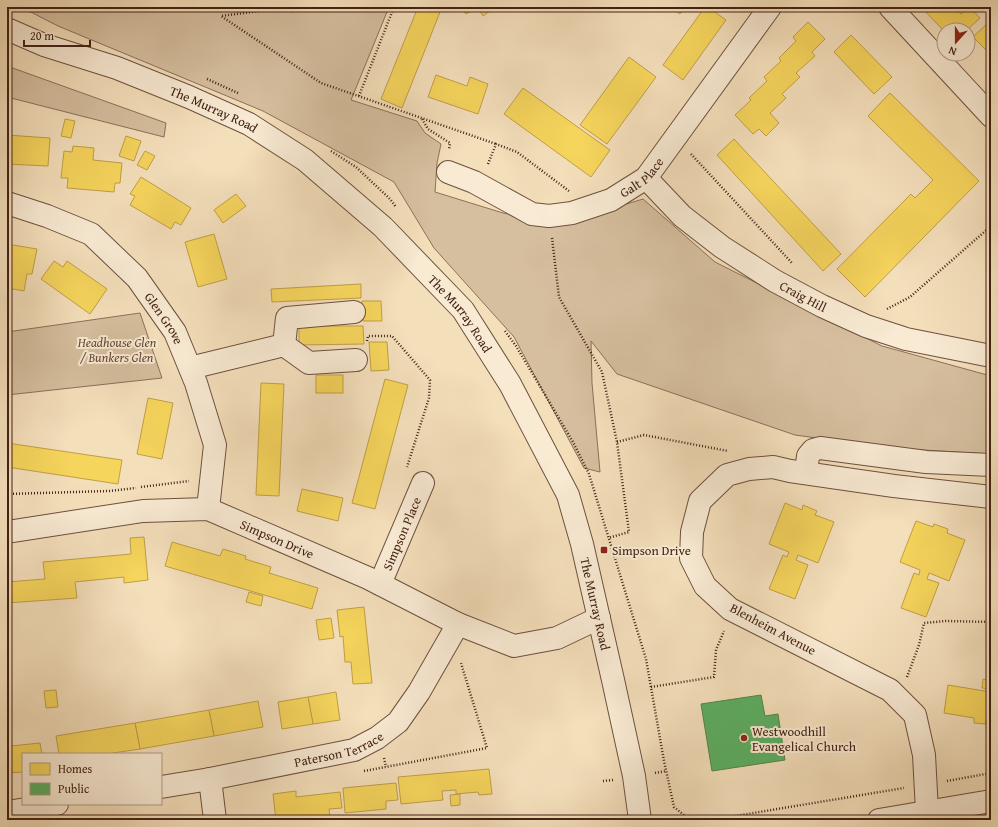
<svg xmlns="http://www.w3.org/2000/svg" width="998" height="827" font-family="'Gentium Book Plus',serif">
  <rect width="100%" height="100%" fill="#f4dfbb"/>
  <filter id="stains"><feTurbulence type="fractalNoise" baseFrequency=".005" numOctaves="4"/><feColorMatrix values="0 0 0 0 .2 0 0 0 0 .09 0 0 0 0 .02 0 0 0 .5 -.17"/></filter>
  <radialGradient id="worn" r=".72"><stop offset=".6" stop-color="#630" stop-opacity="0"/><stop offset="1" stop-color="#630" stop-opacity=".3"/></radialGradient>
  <g fill="#d6bf9f" stroke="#8c705a">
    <polygon points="21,7 280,7 292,12 312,7 389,7 351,100 417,121 425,133 441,144 437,163 435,192 503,213 560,224 643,199 715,262 882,346 991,376 991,454 889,448 795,435 617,374 591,341 592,383 600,472 584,468 514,337 434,248 394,182 263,111 58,26"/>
    <polygon points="7,66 166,123 164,137 7,97"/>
    <polygon points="140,313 162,378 7,395 7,332"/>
  </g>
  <g fill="#f6d55c" stroke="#c09f46">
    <polygon points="418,7 442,7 402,108 381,99"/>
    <polygon points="461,7 478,7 466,14"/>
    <polygon points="480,7 493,7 494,8 483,16 478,8"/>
    <polygon points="670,7 685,7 680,14"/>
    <polygon points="705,7 708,7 726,20 683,80 663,65"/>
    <polygon points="921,7 954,7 961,14 970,7 980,18 967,30 944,31"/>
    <polygon points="990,21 991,22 991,55 973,37"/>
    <polygon points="808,22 825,39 812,52 815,56 796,73 800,77 782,94 786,98 770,113 779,123 766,136 759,129 753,134 735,115 751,100 749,98 767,81 764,77 781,61 779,58 796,41 793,37"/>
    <polygon points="851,35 892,77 874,94 834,52"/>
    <polygon points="629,57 656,77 607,144 580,125"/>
    <polygon points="436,75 467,86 470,77 488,84 478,114 428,97"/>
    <polygon points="523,88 610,150 591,177 504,114"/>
    <polygon points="890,93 979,181 865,297 837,269 911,194 915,198 933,180 868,116"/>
    <polygon points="65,119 75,121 71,138 61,136"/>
    <polygon points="7,135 50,138 48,166 7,164"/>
    <polygon points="126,136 141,141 134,161 119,156"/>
    <polygon points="734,139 841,254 823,271 717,155"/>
    <polygon points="73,146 94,148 93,160 122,163 120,183 115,183 114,192 67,188 68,178 61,178 64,151 72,152"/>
    <polygon points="145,151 155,156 147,170 137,165"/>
    <polygon points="141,177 191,208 181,225 175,222 171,229 130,205 135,196 130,194"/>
    <polygon points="236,194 246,206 223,223 214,210"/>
    <polygon points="214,234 227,279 198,287 185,242"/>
    <polygon points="7,244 37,249 32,274 27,274 24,291 7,288"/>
    <polygon points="54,261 63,267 67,261 107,289 90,314 41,279"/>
    <polygon points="361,284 361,298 272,302 271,289"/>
    <polygon points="362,301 381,301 382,321 363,321"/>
    <polygon points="299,326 363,326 364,344 299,345"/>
    <polygon points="369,342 387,342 389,370 371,371"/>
    <rect x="316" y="375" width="27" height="18"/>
    <polygon points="385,379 408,385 375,509 352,503"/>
    <polygon points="261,383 284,384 279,496 256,495"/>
    <polygon points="148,398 173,403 162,459 137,454"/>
    <polygon points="7,443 122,460 118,484 7,467"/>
    <polygon points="302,489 343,498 338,521 297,511"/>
    <polygon points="785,503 802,510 803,505 817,511 815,515 834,522 818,563 798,555 796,560 808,565 795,599 769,589 783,555 787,557 789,552 769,544"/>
    <polygon points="916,521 933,527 934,524 948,529 947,533 965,540 949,581 929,573 927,579 939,583 926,617 901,608 914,573 919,575 920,570 900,562"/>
    <polygon points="144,537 148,580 124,583 124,577 75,582 77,598 7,603 7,582 45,579 43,562 131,554 130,538"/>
    <polygon points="172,542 220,556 223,549 246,556 245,559 271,567 269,573 318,588 312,609 165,566"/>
    <polygon points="249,592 263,596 261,606 246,602"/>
    <polygon points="364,607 372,683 353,684 351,662 345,662 343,636 340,637 337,610"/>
    <polygon points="331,618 334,638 319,640 316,620"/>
    <polygon points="983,679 991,681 991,689 982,688"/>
    <polygon points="948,685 991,692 991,720 986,720 986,724 974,723 974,718 944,713"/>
    <polygon points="56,690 58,707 46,708 44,691"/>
    <polygon points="336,692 340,720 313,724 308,697"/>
    <polygon points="308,697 313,724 282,729 278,702"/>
    <polygon points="258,701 263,727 214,736 209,710"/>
    <polygon points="209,710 214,736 140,749 135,723"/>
    <polygon points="135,723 140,749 106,754 59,754 56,736"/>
    <polygon points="7,737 10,737 11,746 40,743 42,754 23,754 23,772 7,773"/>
    <polygon points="489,769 492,794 479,795 478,792 456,794 456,790 442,791 443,800 401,804 398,777"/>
    <polygon points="396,783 398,800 386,801 386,809 345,813 343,788"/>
    <polygon points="296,791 296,797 340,792 342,808 329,809 330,818 306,820 276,820 273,794"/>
    <polygon points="460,794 460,805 451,806 450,795"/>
  </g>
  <polygon fill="#5aae61" stroke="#53844a" points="761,695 765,716 778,714 785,760 712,771 701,704"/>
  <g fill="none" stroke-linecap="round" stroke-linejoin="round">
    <g stroke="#6e503e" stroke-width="24">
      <g id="minor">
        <polyline points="890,7 991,116"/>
        <path id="s1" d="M7 29 44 45 117 68 189 97 249 124 305 160 383 227 463 310 510 384 568 495 582 544 613 680 634 776 640 820"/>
        <path id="s2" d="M448 172 474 182 532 214 549 216 572 213 611 200 646 178 770 7"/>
        <path id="s3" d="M646 178 682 216 722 247 775 281 822 306 866 326 906 339 991 356"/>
        <path id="s4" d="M7 203 47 216 91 234 137 278 175 332 196 383 215 445 208 509"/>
        <polyline points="284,345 287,318 354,312"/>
        <polyline points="190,368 284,345 309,363 356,360"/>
        <polyline points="806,473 808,456 813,450 820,448 926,462 991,465"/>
        <path id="s5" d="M7 532 143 511 208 509 368 578 458 624 514 646 557 638 599 618"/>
        <path id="s6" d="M380 584 423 483"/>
        <polyline points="210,779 215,820"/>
        <path id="s7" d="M161 787 210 779 354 750 377 738 398 722 419 692 458 624"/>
        <polyline points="927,811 924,755 915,715 890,690 730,609 705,586 691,558 692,532 700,501 727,475 749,469 773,467 790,471 894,486 991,497"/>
        <polyline points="7,812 57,804"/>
        <polyline points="879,820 991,801"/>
      </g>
    </g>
    <g stroke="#422114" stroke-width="2.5" stroke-dasharray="1 2" stroke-linecap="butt">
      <polyline points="273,7 267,10 221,16 321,83 496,144"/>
      <polyline points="207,79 238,93"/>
      <polyline points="359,96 394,7"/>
      <polyline points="422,119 428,129 450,143 449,150"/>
      <polyline points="331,151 356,167 390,199 396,207"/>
      <polyline points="691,154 792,263"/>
      <polyline points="488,164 496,144 517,152 569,191"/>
      <polyline points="552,238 559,297 602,372 617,442 629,532 608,538"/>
      <polyline points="887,309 910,297 991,226"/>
      <polyline points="505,331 516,346 544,393 573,442 589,474 646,659 664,761 674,807 690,820"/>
      <polyline points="367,341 368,336 392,336 430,380 429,398 407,467"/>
      <polyline points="617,442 644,435 728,451"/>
      <polyline points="141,487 189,481"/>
      <polyline points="7,494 109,491 136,488"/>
      <polyline points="907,677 919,645 924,623 946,621 991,622"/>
      <polyline points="651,687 714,677 716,650 724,631"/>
      <polyline points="384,758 386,767"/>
      <polyline points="364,771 487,748 461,663"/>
      <polyline points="655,773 666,771"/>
      <polyline points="603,781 613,780"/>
      <polyline points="947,781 991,773"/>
      <polyline points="711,820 904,788"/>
    </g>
    <use href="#minor" stroke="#f8ead3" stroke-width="22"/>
  </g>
  <g fill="#8f2418" stroke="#f8ead3" stroke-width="1.5">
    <rect x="600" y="546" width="8" height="8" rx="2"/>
    <circle cx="744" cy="738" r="4"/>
  </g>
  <g text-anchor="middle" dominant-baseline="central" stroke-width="4" stroke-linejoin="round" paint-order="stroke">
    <g font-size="13" fill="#422114" stroke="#f8ead3">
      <text stroke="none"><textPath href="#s1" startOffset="222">The Murray Road</textPath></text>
      <text stroke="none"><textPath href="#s2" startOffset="214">Galt Place</textPath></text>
      <text stroke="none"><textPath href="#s3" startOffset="198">Craig Hill</textPath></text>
      <text stroke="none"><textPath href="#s1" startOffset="546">The Murray Road</textPath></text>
      <text stroke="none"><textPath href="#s4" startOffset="202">Glen Grove</textPath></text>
      <text stroke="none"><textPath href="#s6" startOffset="55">Simpson Place</textPath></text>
      <text stroke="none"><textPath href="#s5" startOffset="278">Simpson Drive</textPath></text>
      <text stroke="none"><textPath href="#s1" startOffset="870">The Murray Road</textPath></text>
      <text transform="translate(773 629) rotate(28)">Blenheim Avenue</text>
      <text stroke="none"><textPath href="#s7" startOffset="182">Paterson Terrace</textPath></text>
    </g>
    <g font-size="13" font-style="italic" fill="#674837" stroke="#f8ead3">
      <text x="117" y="342">Headhouse Glen<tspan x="117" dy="15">/ Bunkers Glen</tspan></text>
    </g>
    <g font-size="13" fill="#422114" stroke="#f8ead3" text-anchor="start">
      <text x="612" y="550">Simpson Drive</text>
      <text x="752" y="731">Westwoodhill<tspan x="752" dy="15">Evangelical Church</tspan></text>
    </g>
  </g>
  <rect width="998" height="827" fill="none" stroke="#f4dfbb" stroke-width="24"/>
  <rect x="8" y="8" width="982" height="811" fill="none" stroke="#422114" stroke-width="2"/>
  <rect x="12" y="12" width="974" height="803" fill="none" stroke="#422114"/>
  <rect x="22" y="753" width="140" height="52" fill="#f8ead3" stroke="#af9a87"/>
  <rect x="30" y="763" width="20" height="12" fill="#f6d55c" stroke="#af9a87"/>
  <text x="58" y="773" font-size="12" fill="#422114">Homes</text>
  <rect x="30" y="783" width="20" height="12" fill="#5aae61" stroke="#af9a87"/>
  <text x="58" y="793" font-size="12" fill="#422114">Public</text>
  <g transform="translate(956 42) rotate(201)"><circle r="19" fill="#f8ead3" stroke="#af9a87"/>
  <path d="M0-3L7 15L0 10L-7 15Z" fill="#8f2418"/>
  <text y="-6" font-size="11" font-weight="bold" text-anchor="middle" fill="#422114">N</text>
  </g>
  <path d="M24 40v6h66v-6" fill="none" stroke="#422114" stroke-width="2"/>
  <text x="30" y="40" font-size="12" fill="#422114" stroke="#f8ead3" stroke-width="3" paint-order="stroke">20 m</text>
  <rect width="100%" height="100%" filter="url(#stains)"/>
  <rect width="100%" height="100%" fill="url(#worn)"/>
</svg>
